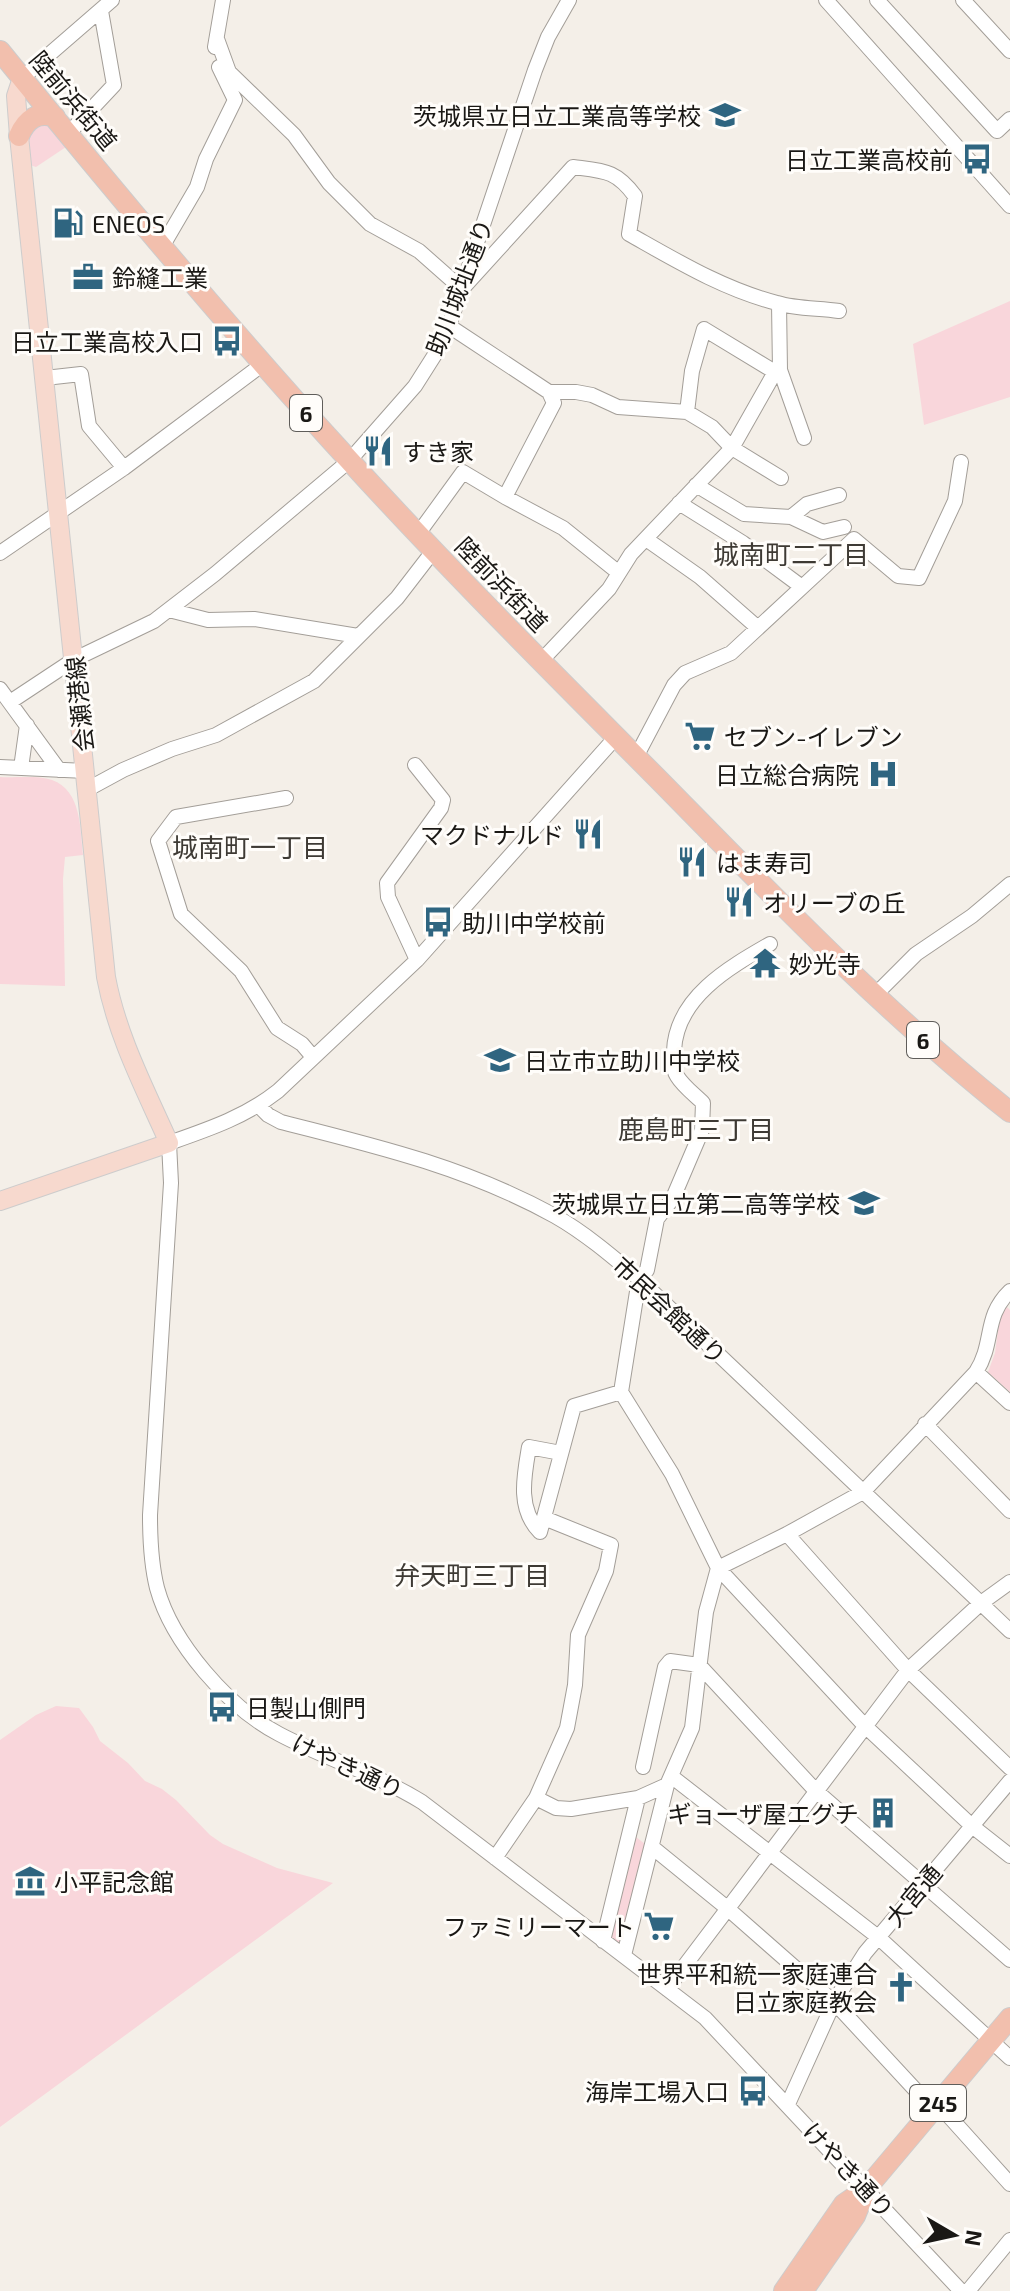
<svg xmlns="http://www.w3.org/2000/svg" width="1010" height="2291" font-family="'Exo 2','Noto Sans JP',sans-serif">
  <rect width="100%" height="100%" fill="#f4efe8"/>
  <path fill="#f9d6db" d="M47,122L66,147L36,167L27,164L24,136L35,124Z
    M1010,301V397L924,425L913,344Z
    M0,777C15,778 38,775 52,780C82,791 80,829 83,855L65,857L63,879L65,986L0,984Z
    M1007,1307L1010,1310V1392L988,1372L995,1353L1000,1315Z
    M56,1706L79,1708L93,1727L100,1741L128,1763L145,1781L162,1789L176,1800L210,1835L223,1844L277,1868L333,1883L0,2127V1740L36,1715Z
    M631,1833L650,1848L622,1952L605,1939Z"/>
  <g fill="none" stroke-linecap="round" stroke-linejoin="round">
    <g stroke="#a39e98" stroke-width="16">
      <path id="minor" d="M826,0L1010,206
        M877,0L997,131L1010,119
        M963,0L1010,51
        M217,39L229,72L294,135L329,183L370,224L419,251L462,289L573,167C604,171 616,170 635,196L629,234C677,261 723,289 777,303C796,309 819,308 839,311
        M215,47L223,0
        M22,78L112,0
        M68,134L114,85L101,11
        M162,247L197,187L206,159L235,100L219,67
        M779,304L780,370L804,438
        M775,372L732,448L712,427L687,412L692,371L704,329L775,372L782,377
        M45,378L81,374L89,426L124,468
        M549,392H576L592,395L618,407L687,412
        M696,485L744,514L791,517L823,532L844,527
        M505,497L563,528L619,573
        M679,503L743,543L802,587
        M791,517L807,504L839,495
        M418,534L463,472L505,497L554,403L549,392L449,326
        M646,539L700,577L758,628
        M0,553L124,468L263,364
        M169,610L208,620L254,619L358,636
        M541,661L609,589L631,554L732,448L781,478
        M0,689L59,770
        M10,702L75,659L154,621L215,574L349,461L415,386L441,345L449,326L535,70L548,37L569,0
        M616,737L417,960L278,1091C245,1117 209,1129 169,1143L171,1183L150,1515C150,1540 151,1564 157,1588C172,1643 229,1708 279,1734C326,1759 377,1774 422,1802L705,2018L961,2291
        M636,757L674,685L685,673L731,653L854,539L898,576L919,578L955,501L961,462
        M415,765L443,800L441,808L387,883L388,897L417,960
        M0,767L86,771
        M21,768L27,725
        M88,789L123,770L172,749L216,735L314,681L397,598L434,550
        M286,798L176,817L158,841L181,914L241,971L277,1028L302,1044L313,1057
        M770,944C728,968 676,998 674,1051C673,1059 672,1068 677,1076C683,1086 695,1095 703,1103L702,1130L673,1198L657,1219L647,1270L639,1279L621,1392L672,1474L718,1568L865,1726L972,1826L1010,1856
        M874,996L916,954L972,916L1010,884
        M259,1106L268,1115L281,1122C377,1146 468,1168 555,1216C585,1233 613,1257 639,1279L1010,1631
        M976,1372L1010,1403
        M925,1424L1010,1511
        M561,1453L529,1447C524,1476 517,1509 540,1532L574,1406L621,1392
        M787,1534L908,1670L1010,1768
        M643,1767L665,1667L670,1661L699,1665L815,1790L1010,1960
        M671,1776L878,1937L1010,2058
        M536,1798L556,1808L571,1809L638,1798L667,1785
        M652,1847L727,1908L834,2002L933,2109
        M495,1858L536,1798L567,1728L575,1685L578,1635L606,1571L611,1545L544,1518
        M603,1941L638,1798
        M624,1955L667,1785L692,1728L706,1612L718,1568L787,1534L863,1492L976,1372C995,1342 983,1317 1010,1291
        M667,1989L908,1670L981,1603L1010,1582
        M788,2104L834,2002L865,1953L1010,1781
        M938,2104L1010,2184
        M968,2291L1010,2240"/>
    </g>
    <g stroke="#cdcccc" stroke-width="20">
      <path id="major" d="M0,1201L169,1143C145,1089 117,1036 106,977L19,136L16,96L22,78"/>
    </g>
    <g stroke="#cdcccc" stroke-width="22">
      <path id="highway" d="M0,51C113,190 228,328 349,460C450,571 557,677 662,783C774,897 884,1012 1010,1112
        M19,136C26,119 38,111 55,117
        M784,2291L844,2204L866,2189L1010,2018
        M803,2291L855,2216L866,2189"/>
    </g>
    <use href="#minor" stroke="#fff" stroke-width="14"/>
    <use href="#major" stroke="#f7d9ce" stroke-width="18"/>
    <use href="#highway" stroke="#f2bfad" stroke-width="20"/>
  </g>
  <defs>
    <g id="school-bare" transform="scale(2.4)"><path d="M0-5L7-2L0 1L-7-2ZM-4 1L0 2.5L4 1V4Q0 6-4 4Z" fill="#2f6580" stroke="#fffdfa" stroke-width="2.5" paint-order="stroke"/></g>
    <g id="bus-bare" transform="scale(2.4)"><path d="M-5-6H5V4H4V6H2V4H-2V6H-4V4H-5ZM-3.5-4V0h7V-4ZM-3.5 1.2v1.5H-2V1.2ZM2 1.2v1.5H3.5V1.2Z" fill="#2f6580" stroke="#fffdfa" stroke-width="2.5" paint-order="stroke"/></g>
    <g id="fuel-bare" transform="scale(2.4)"><path d="M-5.5-6h7V0h2V4h1.3V-2.5L3-4.5l.8-.8L6-3V5H2.5V1h-1V6h-7ZM-4.2-4.7v3.2H.2V-4.7Z" fill="#2f6580" stroke="#fffdfa" stroke-width="2.5" paint-order="stroke"/></g>
    <g id="office-bare" transform="scale(2.4)"><path d="M-6-3h4V-5.5h4V-3h4V5H-6ZM-1-4.5V-3h2v-1.5ZM-6 0V1H6V0Z" fill="#2f6580" stroke="#fffdfa" stroke-width="2.5" paint-order="stroke"/></g>
    <g id="restaurant-bare" transform="scale(2.4)"><path d="M-5-6h1v4h1v-4h1v4h1v-4h1v5L-1.5 .5V6h-2V.5L-5-1ZM5-6V6H3V1.5H1.5Q1.5-4 5-6Z" fill="#2f6580" stroke="#fffdfa" stroke-width="2.5" paint-order="stroke"/></g>
    <g id="supermarket-bare" transform="scale(2.4)"><path d="M-6-5.5h2.5l.6 2H6L4.5 2H-2.5L-4.4-4H-6ZM-1.5 3.2a1.3 1.3 0 1 0 .1 0ZM3 3.2a1.3 1.3 0 1 0 .1 0Z" fill="#2f6580" stroke="#fffdfa" stroke-width="2.5" paint-order="stroke"/></g>
    <g id="hospital-bare" transform="scale(2.4)"><path d="M-5-5h3v3.5h4V-5h3V5h-3V1.5h-4V5h-3Z" fill="#2f6580" stroke="#fffdfa" stroke-width="2.5" paint-order="stroke"/></g>
    <g id="temple-bare" transform="scale(2.4)"><path d="M0-6L5-2H3V0L6.5 2.5H4V6H1.5V3h-3V6H-4V2.5H-6.5L-3 0V-2H-5Z" fill="#2f6580" stroke="#fffdfa" stroke-width="2.5" paint-order="stroke"/></g>
    <g id="building-bare" transform="scale(2.4)"><path d="M-4-6H4V6H1V3H-1V6H-4ZM-2.5-4.3h1.7v1.8h-1.7ZM.8-4.3h1.7v1.8H.8ZM-2.5-1h1.7V.8h-1.7ZM.8-1h1.7V.8H.8Z" fill="#2f6580" stroke="#fffdfa" stroke-width="2.5" paint-order="stroke"/></g>
    <g id="museum-bare" transform="scale(2.4)"><path d="M0-6L6-3V-2H-6V-3ZM-5-1h2V3h-2ZM-1-1h2V3h-2ZM3-1h2V3H3ZM-6 4H6V6H-6Z" fill="#2f6580" stroke="#fffdfa" stroke-width="2.5" paint-order="stroke"/></g>
    <g id="church-bare" transform="scale(2.4)"><path d="M-1.2-6h2.4v3.5h3.3v2.4h-3.3V6h-2.4V-.1h-3.3v-2.4h3.3Z" fill="#2f6580" stroke="#fffdfa" stroke-width="2.5" paint-order="stroke"/></g>
  </defs>
  <g fill-rule="evenodd">
    <use href="#school-bare" x="725" y="115"/>
    <use href="#bus-bare" x="977" y="159"/>
    <use href="#fuel-bare" x="68" y="223"/>
    <use href="#office-bare" x="88" y="277"/>
    <use href="#bus-bare" x="227" y="341"/>
    <use href="#restaurant-bare" x="378" y="451"/>
    <use href="#supermarket-bare" x="700" y="736"/>
    <use href="#hospital-bare" x="883" y="774"/>
    <use href="#restaurant-bare" x="588" y="834"/>
    <use href="#restaurant-bare" x="692" y="862"/>
    <use href="#restaurant-bare" x="739" y="902"/>
    <use href="#bus-bare" x="438" y="922"/>
    <use href="#temple-bare" x="765" y="963"/>
    <use href="#school-bare" x="500" y="1060"/>
    <use href="#school-bare" x="864" y="1203"/>
    <use href="#bus-bare" x="222" y="1707"/>
    <use href="#building-bare" x="883" y="1813"/>
    <use href="#museum-bare" x="30" y="1881"/>
    <use href="#supermarket-bare" x="659" y="1926"/>
    <use href="#church-bare" x="901" y="1987"/>
    <use href="#bus-bare" x="753" y="2091"/>
  </g>
  <g text-anchor="middle" dominant-baseline="central" stroke-width="6" stroke-linejoin="round" paint-order="stroke">
    <g fill="#fffdfa" stroke="#5f5d5a" stroke-width="2">
      <rect x="290" y="395" width="32" height="36" rx="6"/>
      <rect x="907" y="1022" width="32" height="36" rx="6"/>
      <rect x="910" y="2085" width="56" height="36" rx="6"/>
    </g>
    <g font-size="22" font-weight="bold" fill="#1a1815">
      <text x="306" y="413">6</text>
      <text x="923" y="1040">6</text>
      <text x="938" y="2103">245</text>
    </g>
    <g font-size="24" fill="#1a1815" stroke="#fffdfa">
      <text transform="translate(74 100) rotate(50)">陸前浜街道</text>
      <text transform="translate(459 287) rotate(-69)">助川城址通り</text>
      <text transform="translate(502 584) rotate(46)">陸前浜街道</text>
      <text transform="translate(79 704) rotate(-96)">会瀬港線</text>
      <text transform="translate(670 1310) rotate(43)">市民会館通り</text>
      <text transform="translate(348 1766) rotate(25)">けやき通り</text>
      <text transform="translate(913 1895) rotate(-50)">大宮通</text>
      <text transform="translate(849 2170) rotate(47)">けやき通り</text>
    </g>
    <g font-size="24" fill="#1a1815" stroke="#fffdfa" text-anchor="start">
      <text x="701" y="115" text-anchor="end">茨城県立日立工業高等学校</text>
      <text x="953" y="159" text-anchor="end">日立工業高校前</text>
      <text x="92" y="223">ENEOS</text>
      <text x="112" y="277">鈴縫工業</text>
      <text x="203" y="341" text-anchor="end">日立工業高校入口</text>
      <text x="402" y="451">すき家</text>
      <text x="724" y="736">セブン-イレブン</text>
      <text x="859" y="774" text-anchor="end">日立総合病院</text>
      <text x="564" y="834" text-anchor="end">マクドナルド</text>
      <text x="716" y="862">はま寿司</text>
      <text x="763" y="902">オリーブの丘</text>
      <text x="462" y="922">助川中学校前</text>
      <text x="789" y="963">妙光寺</text>
      <text x="524" y="1060">日立市立助川中学校</text>
      <text x="840" y="1203" text-anchor="end">茨城県立日立第二高等学校</text>
      <text x="246" y="1707">日製山側門</text>
      <text x="859" y="1813" text-anchor="end">ギョーザ屋エグチ</text>
      <text x="54" y="1881">小平記念館</text>
      <text x="635" y="1926" text-anchor="end">ファミリーマート</text>
      <text x="877" y="1973" text-anchor="end">世界平和統一家庭連合<tspan x="877" dy="28">日立家庭教会</tspan></text>
      <text x="729" y="2091" text-anchor="end">海岸工場入口</text>
    </g>
    <g font-size="26" fill="#3e3a34" stroke="#fffdfa">
      <text x="791" y="553">城南町二丁目</text>
      <text x="250" y="846">城南町一丁目</text>
      <text x="696" y="1128">鹿島町三丁目</text>
      <text x="472" y="1574">弁天町三丁目</text>
    </g>
  </g>
  <g transform="translate(954 2235) rotate(99)" stroke="#fffdfa" stroke-width="6" paint-order="stroke">
  <path d="M0-6L14 30L0 20L-14 30Z" fill="#1a1815"/>
  <text y="-12" font-size="22" font-weight="bold" text-anchor="middle" fill="#1a1815">N</text>
  </g>
</svg>
